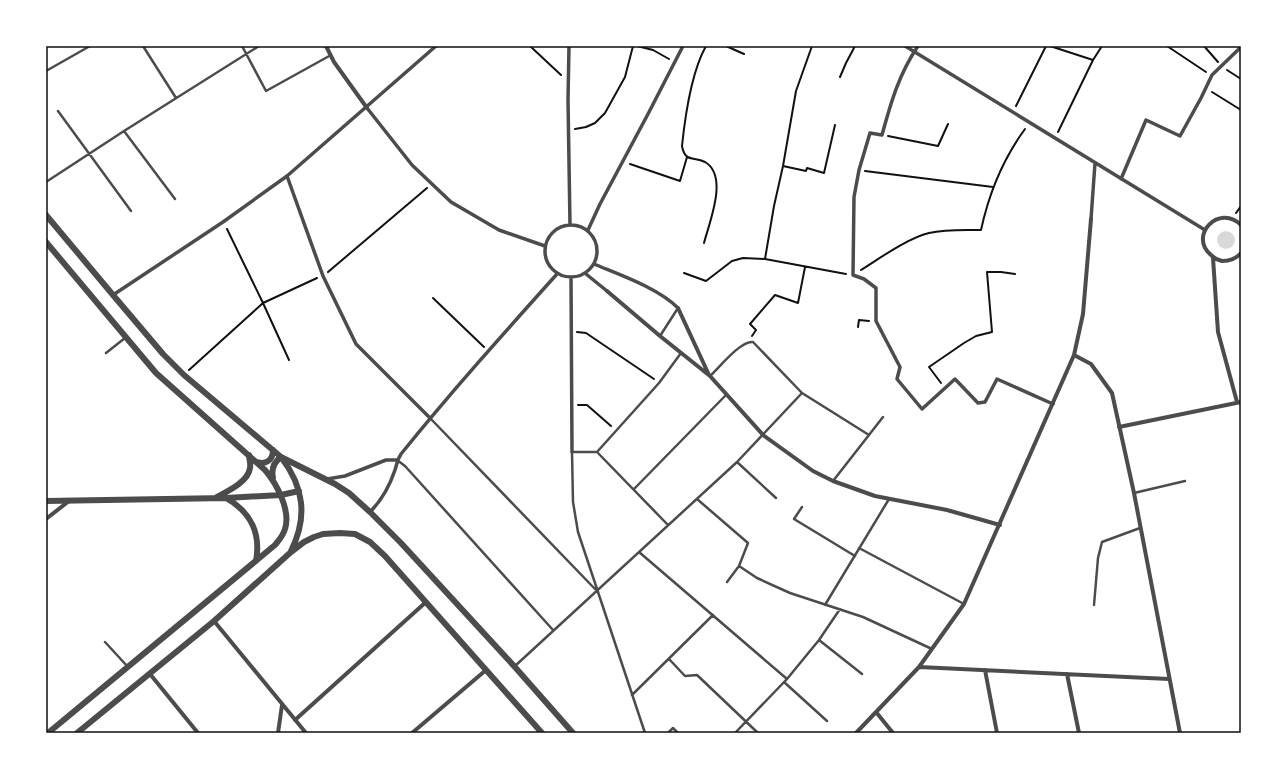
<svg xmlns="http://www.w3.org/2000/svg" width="1287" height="779" font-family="'DM Sans',sans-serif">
  <rect width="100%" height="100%" fill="#fff"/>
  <path fill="#d9d9d9" d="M1217 240a9 9 0 1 1 18 0a9 9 0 1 1-18 0Z"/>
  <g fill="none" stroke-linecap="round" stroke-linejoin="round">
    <path stroke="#111" stroke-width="2" d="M530,46L561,75
      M637,46L653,50L669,59
      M726,46L744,54
      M1050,46L1093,60
      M1167,46L1206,72
      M1204,46L1218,62
      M1227,70L1241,79
      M840,77L846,63L855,46
      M1212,92L1241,110
      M1016,106L1046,46
      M575,129L586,127L595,123L605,113L625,77L633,46
      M1058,132L1093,60L1102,46
      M888,136L938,146L948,124
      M630,164L680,181L687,157
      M783,166L806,171L807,168L824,173L835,125
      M865,171L993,187
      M1236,213L1241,206
      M227,229L263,303L289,360
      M704,243C709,223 729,176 705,162C694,156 685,163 682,146C685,117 692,71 706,46
      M765,259L774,206L783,166L796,91L812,46
      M861,270C880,258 908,238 929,233C946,229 964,230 981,230C989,193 1003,159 1025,129
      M328,272L427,188
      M684,273L706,281L732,261L743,258L765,259L846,274
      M433,298L484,347
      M858,327L859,320L869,321
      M577,332L586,333L654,379
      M752,336L756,330L750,324L775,295L798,303L805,267
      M189,370L263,303L317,278
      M941,383L929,367L964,343L976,336L992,332L987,272H1001L1015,274
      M578,405H587L611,426"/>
    <path stroke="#4c4c4c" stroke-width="2.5" d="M143,46L176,98
      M242,46L266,91L331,55
      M46,71L90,46
      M58,111L131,211
      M124,131L175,199
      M46,182L124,131L259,46
      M660,336L678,308
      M106,353L125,338
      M710,376C719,368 741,340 753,342L802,393L869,435
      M430,418L595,589
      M597,452L659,383L681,353
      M397,460L405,466L553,630
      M737,462L776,498
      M833,481L883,417
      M634,489L726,395
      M1134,493L1185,481
      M697,499L748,543L739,566
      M802,507L794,519L855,556
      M859,548L964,604
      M639,552L787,679
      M727,582L739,566L757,578L790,593L863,617L932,649
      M825,605L889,499
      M1094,605L1098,558L1102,542L1140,528
      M819,640L862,674
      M105,642L128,667
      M669,659L685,676L697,675L758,733
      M515,666L737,462L802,393
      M784,682L827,721
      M632,695L713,615
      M645,733L578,532L573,502L572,452H597L668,525
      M668,733L673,728L678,733
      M735,733L787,679L819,640L840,609"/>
    <path stroke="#4c4c4c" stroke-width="3.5" d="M569,46L568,100L570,225
      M905,46L1205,230
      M918,46C899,74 891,102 882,135L870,133L859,170L854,197L853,275L864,279L876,288V321L900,367L897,379L922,409L955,379L978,403L985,402L997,379L1053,404
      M367,108L412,165L451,202L499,230L545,246
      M287,176L323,276L356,344L430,418
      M1121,179L1146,120L1180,136L1201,98L1212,75L1241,47
      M1091,219L1095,163
      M545 251a26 26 0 1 1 52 0a26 26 0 1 1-52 0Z
      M588,230L600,204L648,114L683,46
      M594,264C620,275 658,288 678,308
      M586,274L607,291
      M571,278L572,452
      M113,295L223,222L287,176L436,46
      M327,479L345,476L386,460H397
      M370,512C381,501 390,485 395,470C397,464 397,460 401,454C451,392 504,333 557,274"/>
    <path stroke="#4c4c4c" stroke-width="4" d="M326,46L334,62L367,108
      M1241,225C1219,203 1188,236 1211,255C1214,258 1217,260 1222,261C1229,261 1236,259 1241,253
      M1213,258L1218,332L1237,402
      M607,291L660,336L710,376L763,435L813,471L833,481L875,496L947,510L1000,525
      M678,308L709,375
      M1074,355L1091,364L1112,393L1134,493L1180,733
      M1119,427L1241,402
      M46,519L69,501
      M214,621L306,733
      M919,667L1169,679
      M985,670L997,733
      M150,674L198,733
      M1067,674L1079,733
      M876,712L893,733
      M295,720L426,602
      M278,733L282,705
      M412,733L486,670
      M856,733L919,667L964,604L1074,355L1083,314L1091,219"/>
    <path stroke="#4c4c4c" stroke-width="6" d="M46,215L113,295L163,354L184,375L281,457L335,484L349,493L370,512L401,543L514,666L573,733
      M46,242L156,373L265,470C277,484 291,511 285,529C283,536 279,540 275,545L48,733
      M257,462C266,465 273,460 273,450
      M273,478C271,469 274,462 281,457C304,487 308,517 291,551
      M217,497C228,491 248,482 250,468C251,463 249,459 249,455
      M226,498C251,512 261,534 256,561
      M46,501L226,498L281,495L299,491
      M77,733L214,621L291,552L304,542L314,537L323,534L340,533L355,534L370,542L385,556L542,733"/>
  </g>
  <rect width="1287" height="779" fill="none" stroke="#ffffff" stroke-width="94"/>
  <rect x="47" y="47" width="1193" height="685" fill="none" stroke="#111" stroke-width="1.5"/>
</svg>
